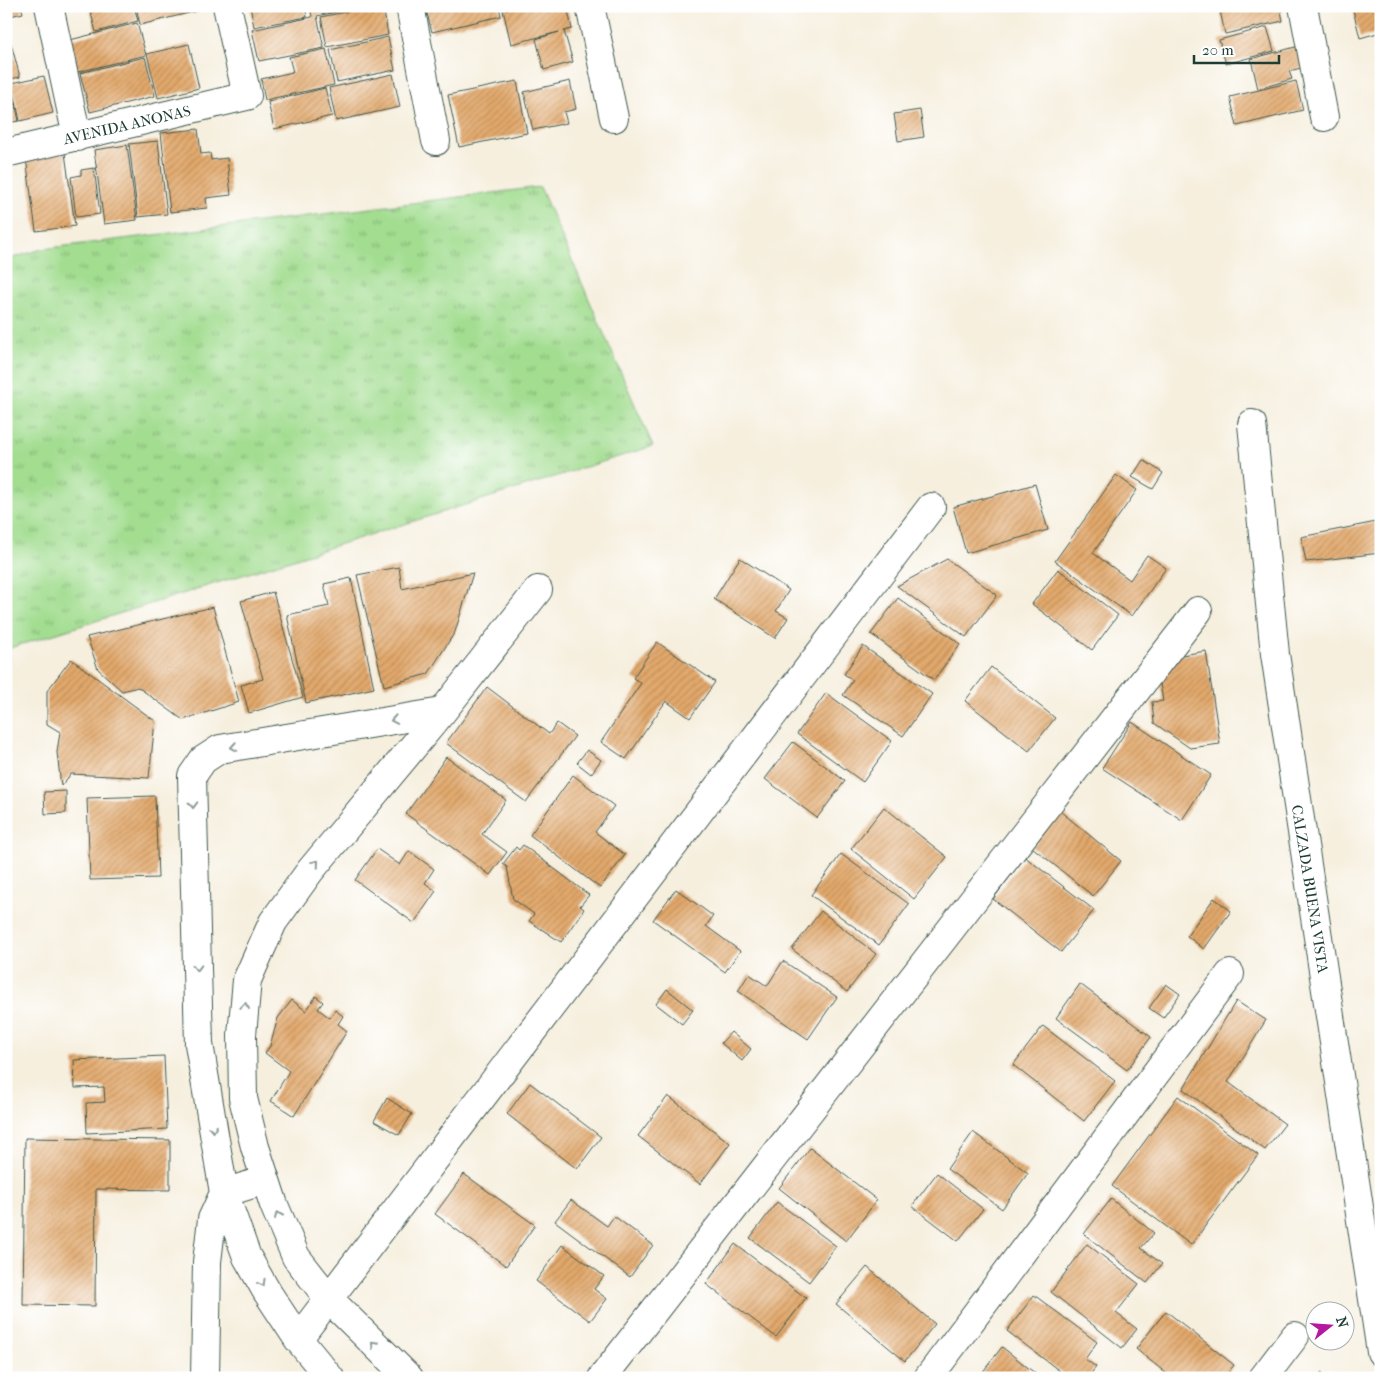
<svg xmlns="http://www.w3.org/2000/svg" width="1387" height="1384" font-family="'IM FELL French Canon',serif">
  <defs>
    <pattern id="grass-tufts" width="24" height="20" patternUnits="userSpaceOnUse" patternTransform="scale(1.25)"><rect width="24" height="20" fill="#a2dd90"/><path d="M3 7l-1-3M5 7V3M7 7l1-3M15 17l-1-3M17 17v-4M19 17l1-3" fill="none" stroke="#83b476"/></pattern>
    <pattern id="building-hatch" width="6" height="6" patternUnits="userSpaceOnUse" patternTransform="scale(1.25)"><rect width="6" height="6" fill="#e3a96c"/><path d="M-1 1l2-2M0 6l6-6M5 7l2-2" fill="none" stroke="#b78b5a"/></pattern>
  </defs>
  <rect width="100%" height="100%" fill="#fff"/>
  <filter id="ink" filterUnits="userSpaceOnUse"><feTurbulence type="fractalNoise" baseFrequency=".02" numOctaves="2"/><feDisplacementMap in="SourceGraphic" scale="10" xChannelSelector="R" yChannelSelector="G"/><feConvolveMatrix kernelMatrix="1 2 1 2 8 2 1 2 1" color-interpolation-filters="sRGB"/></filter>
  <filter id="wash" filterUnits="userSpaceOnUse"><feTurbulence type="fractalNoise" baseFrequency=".0096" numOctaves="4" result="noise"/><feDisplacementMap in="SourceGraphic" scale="20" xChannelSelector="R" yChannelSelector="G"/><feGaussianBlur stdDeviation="1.12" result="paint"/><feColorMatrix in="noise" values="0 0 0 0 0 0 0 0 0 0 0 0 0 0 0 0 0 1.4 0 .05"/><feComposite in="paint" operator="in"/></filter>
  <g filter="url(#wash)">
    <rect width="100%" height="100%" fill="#f6efde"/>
    <path fill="url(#grass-tufts)" stroke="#608d62" d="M540,187L653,446L10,648L6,690V260L42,249Z"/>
    <g id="blocks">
      <path fill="url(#building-hatch)" d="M6,6H21L23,13L6,17Z
        M89,6H134L138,21L96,32Z
        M136,6H196L197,11L140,25Z
        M250,6H305L307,17L254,27Z
        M310,6L358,7L317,16L324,48L259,61L252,30L312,17Z
        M374,6H383L388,35L327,47L321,17Z
        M425,6H499L501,16L432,32Z
        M519,6H567L572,29L564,31L573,62L544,70L536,39L559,32L511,44L503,10Z
        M1219,6H1280L1283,21L1225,34Z
        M1352,6H1381V32L1360,38Z
        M137,23L146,55L78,72L70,40Z
        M1267,27L1274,51L1226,64L1219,40Z
        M9,36L20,77L6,80V37Z
        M388,37L395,70L337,82L330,50Z
        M189,44L199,88L158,98L147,54Z
        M1299,46L1305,67L1289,71L1292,79L1258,89L1251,59Z
        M326,49L334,85L265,100L261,79L293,72L289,57Z
        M145,57L155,96L90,112L80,73Z
        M393,74L400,107L336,121L329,88Z
        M44,76L53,113L20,121L12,83Z
        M517,81L527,133L459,147L448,95Z
        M570,81L576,109L564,112L567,123L533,130L524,92Z
        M1296,81L1303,110L1237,126L1230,97Z
        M11,83L19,121L6,123V84Z
        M325,88L332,116L274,129L268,102Z
        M920,110L924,137L898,141L894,114Z
        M198,129L201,154L210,153L211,160L227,158L231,195L206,198L207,208L170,212L161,133Z
        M158,141L167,214L138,217L129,144Z
        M127,145L137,220L104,224L94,150Z
        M65,153L75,226L36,231L26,158Z
        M94,168L100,214L76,217L71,177L81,175V170Z
        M1143,460L1163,473L1153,489L1132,477Z
        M1116,475L1137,490L1093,553L1130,580L1147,555L1166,568L1132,616L1055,561Z
        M1035,484L1048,530L966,553L953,507Z
        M1376,522L1380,553L1306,562L1301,537Z
        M740,558L789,590L776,611L788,618L775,638L714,599Z
        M947,559L997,595L966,637L897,586Z
        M399,567L402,589L473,573L455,632L428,674L384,686L357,575Z
        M1058,569L1118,615L1092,650L1032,604Z
        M351,578L374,688L306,703L287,615L329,606L324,584Z
        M273,592L303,697L249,713L241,685L263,679L241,601Z
        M898,598L960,644L934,680L871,634Z
        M213,607L239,702L183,720L138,687L122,691L98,669L87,637Z
        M657,642L715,682L690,718L666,701L626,759L601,742L641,683L633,678Z
        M863,646L932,694L903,736L843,695L853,680L844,674Z
        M1206,651L1220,744L1190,748L1154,723L1152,702L1163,701L1158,672L1176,656Z
        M71,659L155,721L149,778L71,774L61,786L57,752L60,732L47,724V691Z
        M991,667L1055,718L1029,751L965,701Z
        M487,687L549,734L557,723L575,736L526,802L446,743Z
        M826,693L892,741L863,782L797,734Z
        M1132,722L1211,775L1182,820L1102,768Z
        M793,742L845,781L817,818L765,779Z
        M587,750L601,760L591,774L577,763Z
        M446,757L506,800L482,834L507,852L490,875L406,814Z
        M573,775L614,806L595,832L625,855L600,888L530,835Z
        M66,791V813L45,814L44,792Z
        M155,796L158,878L90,880L87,798Z
        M884,807L947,857L914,899L851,849Z
        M1060,811L1121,861L1093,896L1032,847Z
        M523,845L589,895L580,906L584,909L561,942L529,921L534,914L513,899L507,867L503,864L516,847L519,850Z
        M377,849L400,865L409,851L434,869L425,883L436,891L414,923L355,880Z
        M841,854L909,904L879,945L811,895Z
        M1025,857L1094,910L1061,952L993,899Z
        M676,889L713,916L706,926L740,951L725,972L653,920Z
        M1214,898L1231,911L1204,949L1187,936Z
        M821,911L876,954L847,992L792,949Z
        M783,961L837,997L808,1039L738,991L749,974L767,986Z
        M1080,984L1151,1037L1127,1070L1056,1018Z
        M1166,984L1180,994L1163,1018L1149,1008Z
        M667,989L693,1010L682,1024L656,1004Z
        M316,996L323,1002L318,1009L330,1018L335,1010L343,1016L338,1024L347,1031L294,1116L271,1101L289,1071L265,1053L270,1046L278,1018L292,1000L306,1011Z
        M1236,1001L1266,1020L1228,1082L1285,1124L1265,1150L1183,1089Z
        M1043,1026L1115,1081L1084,1121L1013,1065Z
        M731,1032L751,1049L742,1061L721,1043Z
        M164,1056L167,1129L87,1133L86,1103L105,1102L104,1087L75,1088L74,1060Z
        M530,1083L601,1137L577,1169L507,1114Z
        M668,1096L730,1143L700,1184L638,1136Z
        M1178,1096L1258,1155L1191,1245L1112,1186Z
        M387,1098L412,1114L399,1135L374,1121Z
        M973,1132L1028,1173L1002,1209L947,1169Z
        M25,1138L170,1140V1190L96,1189L95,1306L23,1305Z
        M810,1148L877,1200L846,1241L779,1188Z
        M937,1173L983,1209L958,1241L912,1206Z
        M464,1174L535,1225L506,1266L435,1214Z
        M1111,1199L1154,1233L1141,1248L1162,1264L1147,1283L1084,1234Z
        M571,1200L607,1226L614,1216L653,1245L630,1277L555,1221Z
        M777,1202L836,1246L809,1282L750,1238Z
        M735,1244L806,1298L776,1337L706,1284Z
        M1087,1244L1139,1284L1116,1313L1137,1329L1122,1348L1051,1292Z
        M562,1245L604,1276L594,1289L607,1299L590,1321L536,1281Z
        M867,1267L935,1324L905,1361L836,1304Z
        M1034,1295L1097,1342L1085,1359L1096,1367L1088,1378H1069L1007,1331Z
        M1166,1311L1234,1365L1224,1378H1172L1136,1349Z
        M1002,1347L1041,1378H978Z
        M1322,1372L1323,1378H1315Z
        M147,1373L164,1374L163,1378H146Z"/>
    </g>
  </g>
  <g filter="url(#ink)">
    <use href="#blocks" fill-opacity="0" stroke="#3f584e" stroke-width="1"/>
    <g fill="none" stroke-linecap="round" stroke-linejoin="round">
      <g stroke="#3f584e" stroke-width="30">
        <path id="street" d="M49,6L77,137
          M410,6L436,141
          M590,6L614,118
          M1303,6L1324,117
          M6,153L247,96L227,6
          M1252,424L1275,654L1381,1352
          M298,1339L931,507
          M205,1378L207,1262L212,1219L224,1193L265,1180
          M330,1378L298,1339L267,1292L247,1257L224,1193L199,1044L192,776L203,760L220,749L442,712
          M409,1378L329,1299L296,1257L274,1205L255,1147L243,1098L242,1035L247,980L273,922L310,871L442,712L538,590
          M602,1378L1198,611
          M928,1378L1230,974
          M1263,1378L1295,1336"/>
      </g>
      <use href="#street" stroke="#fff" stroke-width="28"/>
    </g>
    <defs><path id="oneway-chevron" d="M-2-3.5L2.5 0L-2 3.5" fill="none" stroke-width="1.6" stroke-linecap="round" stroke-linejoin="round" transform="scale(1.25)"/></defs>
    <g stroke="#8f9e9a">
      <use href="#oneway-chevron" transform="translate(394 720) rotate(170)"/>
      <use href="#oneway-chevron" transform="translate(234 747) rotate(170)"/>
      <use href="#oneway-chevron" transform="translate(193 805) rotate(89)"/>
      <use href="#oneway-chevron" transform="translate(316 863) rotate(-50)"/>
      <use href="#oneway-chevron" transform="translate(197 968) rotate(89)"/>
      <use href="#oneway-chevron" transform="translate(245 1006) rotate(-84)"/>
      <use href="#oneway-chevron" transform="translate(213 1129) rotate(80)"/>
      <use href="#oneway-chevron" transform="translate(278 1215) rotate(-114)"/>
      <use href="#oneway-chevron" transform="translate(262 1283) rotate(61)"/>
      <use href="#oneway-chevron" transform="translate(374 1344) rotate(-135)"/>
    </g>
  </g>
  <g text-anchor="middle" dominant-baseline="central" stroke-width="4" stroke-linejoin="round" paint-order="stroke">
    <g font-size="15" fill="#1f3d34" stroke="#fff">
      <text transform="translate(127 125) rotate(-13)">AVENIDA ANONAS</text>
      <text transform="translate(1310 889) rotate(81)">CALZADA BUENA VISTA</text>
    </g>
  </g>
  <rect width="1387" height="1384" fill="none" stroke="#fff" stroke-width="25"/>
  <g transform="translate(1330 1326) rotate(73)"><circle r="24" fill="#ffffff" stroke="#a5b1ae"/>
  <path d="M0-4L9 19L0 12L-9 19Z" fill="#b5179e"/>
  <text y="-8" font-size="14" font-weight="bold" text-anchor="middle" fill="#1f3d34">N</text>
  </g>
  <path d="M1194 55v8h85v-8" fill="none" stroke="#1f3d34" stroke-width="2.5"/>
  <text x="1202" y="55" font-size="15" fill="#1f3d34" stroke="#ffffff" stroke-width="4" paint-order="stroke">20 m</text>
</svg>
